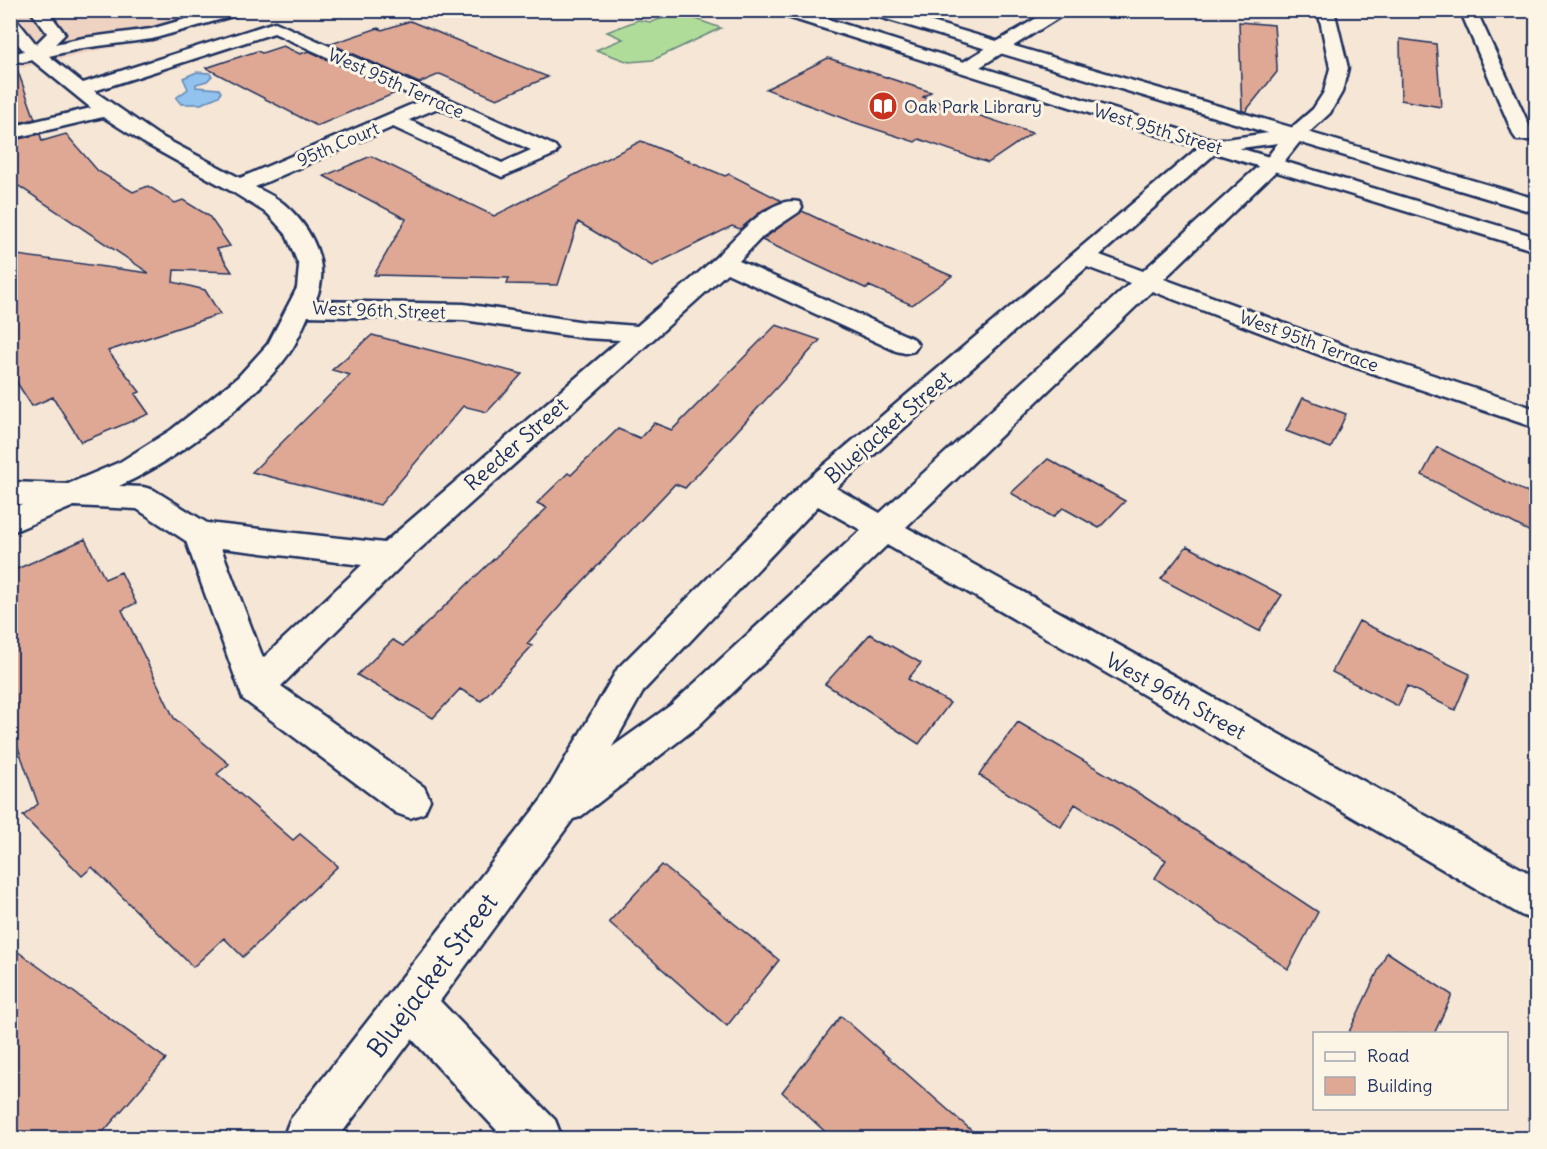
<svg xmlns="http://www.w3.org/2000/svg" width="1547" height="1149" font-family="Delius,sans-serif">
  <rect width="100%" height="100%" fill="#f6e6d5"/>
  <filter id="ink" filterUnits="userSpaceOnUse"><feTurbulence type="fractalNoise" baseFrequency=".0167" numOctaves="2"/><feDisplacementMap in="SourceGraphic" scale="12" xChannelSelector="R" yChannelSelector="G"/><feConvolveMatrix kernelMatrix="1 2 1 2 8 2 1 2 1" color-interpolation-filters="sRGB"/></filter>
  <g filter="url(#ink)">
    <path fill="#efd3c2" d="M10,11H252L193,29L11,70Z"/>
    <path fill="#b0dc9a" stroke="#66867c" stroke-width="1.5" d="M679,13L721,28L653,60L629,62L596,50L623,39L607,32L638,20L651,22Z"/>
    <path fill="#92c2ee" stroke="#6287b4" stroke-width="1.5" d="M197,72L209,73L212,76L207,81L196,84V87L219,89L221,92L219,96L201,104H181L176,98L188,89L183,78Z"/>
    <path fill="#dea894" stroke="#1b2f5e" stroke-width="1.5" d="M410,21L483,51L548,77L497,99L440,74L419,83L331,44L378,28L382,30Z
      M1239,22L1274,25L1277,66V72L1245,112L1242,110Z
      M1400,39L1436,44L1441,107L1401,100Z
      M283,46L300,54L309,51L398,92L317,126L206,68L257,51L262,53Z
      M828,58L931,92L923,97L1032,133L988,163L919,139L915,142L850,121L766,89Z
      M16,66L35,119L10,125V67Z
      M40,134L42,141L66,134L98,171L133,192L148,186L175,203L183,200L209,216L230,246L217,249L232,272L174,270L173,282L205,290L220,314L108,351L140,392L135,394L149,414L81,442L53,397L32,406L10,372V254L149,273L10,180V141Z
      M641,141L725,176L729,174L782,201L763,210L740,229L732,226L652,266L578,222L558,285L507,284L509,278L374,275L406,219L324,176L371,156L494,216Z
      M802,211L823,221L952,276L912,305L869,286L867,289L762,240Z
      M776,325L820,340L685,488L675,484L567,598L527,644L532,646L481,701L460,689L433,718L357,675L393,640L403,646L547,508L537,503L568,473L571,475L618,429L640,438L654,423L672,430Z
      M372,335L522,374L487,412L463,406L380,505L252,472L350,375L332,370Z
      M1303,398L1346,414L1331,448L1286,431Z
      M1437,447L1536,497V535L1422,475Z
      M1048,459L1125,501L1099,528L1063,508L1053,517L1011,493Z
      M85,539L105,579L121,572L136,603L122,610L174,718L229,764L217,774L293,840L300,834L338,866L243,957L224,938L193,967L92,867L82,876L23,816L38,804L10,725V572Z
      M1187,546L1282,595L1259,631L1161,579Z
      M1359,621L1470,674L1455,710L1407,686L1398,706L1332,672Z
      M870,634L921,663L908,679L950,703L919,744L825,684Z
      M1018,722L1143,796L1318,912L1288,969L1155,878L1166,860L1075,804L1061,827L979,775Z
      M662,865L779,960L727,1026L609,922Z
      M10,946L166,1059L98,1138H10Z
      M1387,952L1452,995L1434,1034H1348Z
      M841,1016L980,1138H832L782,1092Z"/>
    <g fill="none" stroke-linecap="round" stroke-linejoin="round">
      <g stroke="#1b2f5e" stroke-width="5">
        <path id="minor" d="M30,10H47L65,34L55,44L83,38L151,29L217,10H245L243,13L152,39L83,48L49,56L83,83L275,22L555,146L558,150L555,154L502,177L393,127L255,187C265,192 276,197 284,204C312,228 332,266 315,301L464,304L585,322L637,326C662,304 689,282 714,259C733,241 769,195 799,202L802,207L799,212L763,236L739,261L914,339L918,345L914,351L905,353L896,351L727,273L402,565L281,686L424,787L430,800L424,813L410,818L396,813L243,699L186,541L137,509L74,506L10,533V509L22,504H10V482L68,484L120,462L171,430L238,377L268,344L297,288L299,266L286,234L268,214L231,191L144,143L103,117L10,139V127L91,108L32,60L22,62L16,61L13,57L16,53L24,51L10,35V18L16,19L36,44L47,33ZM274,33L422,100L240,178L158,135L94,91ZM438,108L531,150L502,163L409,120ZM308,316L464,320L585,338L620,340L384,543L207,523L154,490L143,487L119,486C172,463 260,398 292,349C298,339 303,327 308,316ZM221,548L362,565L263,658Z
          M1050,10H1071L972,72H960L957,68L960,64Z
          M1318,10H1334L1348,68L1342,92L1330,113L1302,139L1279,168L1164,279L1348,347L1536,409V428L1330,359L1152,291L906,527L1536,877V921L1521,915L887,545L697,727L580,817L573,819L440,1001L555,1120L562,1138H504L412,1039L338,1138H283L290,1120L542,799L618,668L804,482L1205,142L1289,130L1313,109L1324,92L1330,68ZM1278,143L1265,160L1143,271L1100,255L1218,151ZM1087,267L1130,283L880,513L836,488ZM818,506L861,530L671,705L612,747L644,690Z
          M1460,10H1476L1534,136L1531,140H1517L1514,136Z"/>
      </g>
      <g stroke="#1b2f5e" stroke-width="5">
        <path id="major" d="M773,10H799L1219,142L1536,237V251L1205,150L775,13Z
          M864,10H891L1536,199V213L866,13Z"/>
      </g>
      <use href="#minor" fill="#fcf5e5" fill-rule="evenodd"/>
      <use href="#major" fill="#fcf5e5" fill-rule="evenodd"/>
    </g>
  </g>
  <defs>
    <g id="library-disc" transform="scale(1.5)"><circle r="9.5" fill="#c8321e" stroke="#fcf5e5"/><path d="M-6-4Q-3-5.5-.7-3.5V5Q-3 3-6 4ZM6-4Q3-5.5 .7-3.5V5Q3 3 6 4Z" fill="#fff"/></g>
  </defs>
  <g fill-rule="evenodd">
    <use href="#library-disc" x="883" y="106"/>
  </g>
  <g text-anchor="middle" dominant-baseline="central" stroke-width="6" stroke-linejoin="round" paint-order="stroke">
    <g font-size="18" fill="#1b2f5e" stroke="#fcf5e5">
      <text transform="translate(396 83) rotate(24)">West 95th Terrace</text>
      <text transform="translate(1158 129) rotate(17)">West 95th Street</text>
      <text transform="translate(338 144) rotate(-23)">95th Court</text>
      <text transform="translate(379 310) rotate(2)">West 96th Street</text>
      <text transform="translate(1309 341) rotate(20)">West 95th Terrace</text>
    </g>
    <g font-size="18" fill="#1b2f5e" stroke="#fcf5e5" text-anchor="start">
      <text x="904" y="106">Oak Park Library</text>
    </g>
    <g font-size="21" fill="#1b2f5e" stroke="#fcf5e5">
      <text transform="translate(888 427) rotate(-41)">Bluejacket Street</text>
      <text transform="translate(516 444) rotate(-41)">Reeder Street</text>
      <text transform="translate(1176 696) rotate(29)">West 96th Street</text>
    </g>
    <g font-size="26" fill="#1b2f5e" stroke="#fcf5e5">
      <text transform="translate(432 975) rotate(-53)">Bluejacket Street</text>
    </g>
  </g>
  <rect width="1547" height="1149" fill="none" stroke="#fcf5e5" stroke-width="36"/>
  <rect x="18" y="18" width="1511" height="1113" fill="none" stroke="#1b2f5e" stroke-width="2" filter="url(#ink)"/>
  <rect x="1313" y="1032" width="195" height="78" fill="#fcf5e5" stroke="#a2a6af" stroke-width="1.5"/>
  <rect x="1325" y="1052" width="30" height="9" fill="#fcf5e5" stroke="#a2a6af" stroke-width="1.5"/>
  <text x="1367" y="1062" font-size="18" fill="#1b2f5e">Road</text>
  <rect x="1325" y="1077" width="30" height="18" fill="#dea894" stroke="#a2a6af" stroke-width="1.5"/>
  <text x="1367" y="1092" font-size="18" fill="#1b2f5e">Building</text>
</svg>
